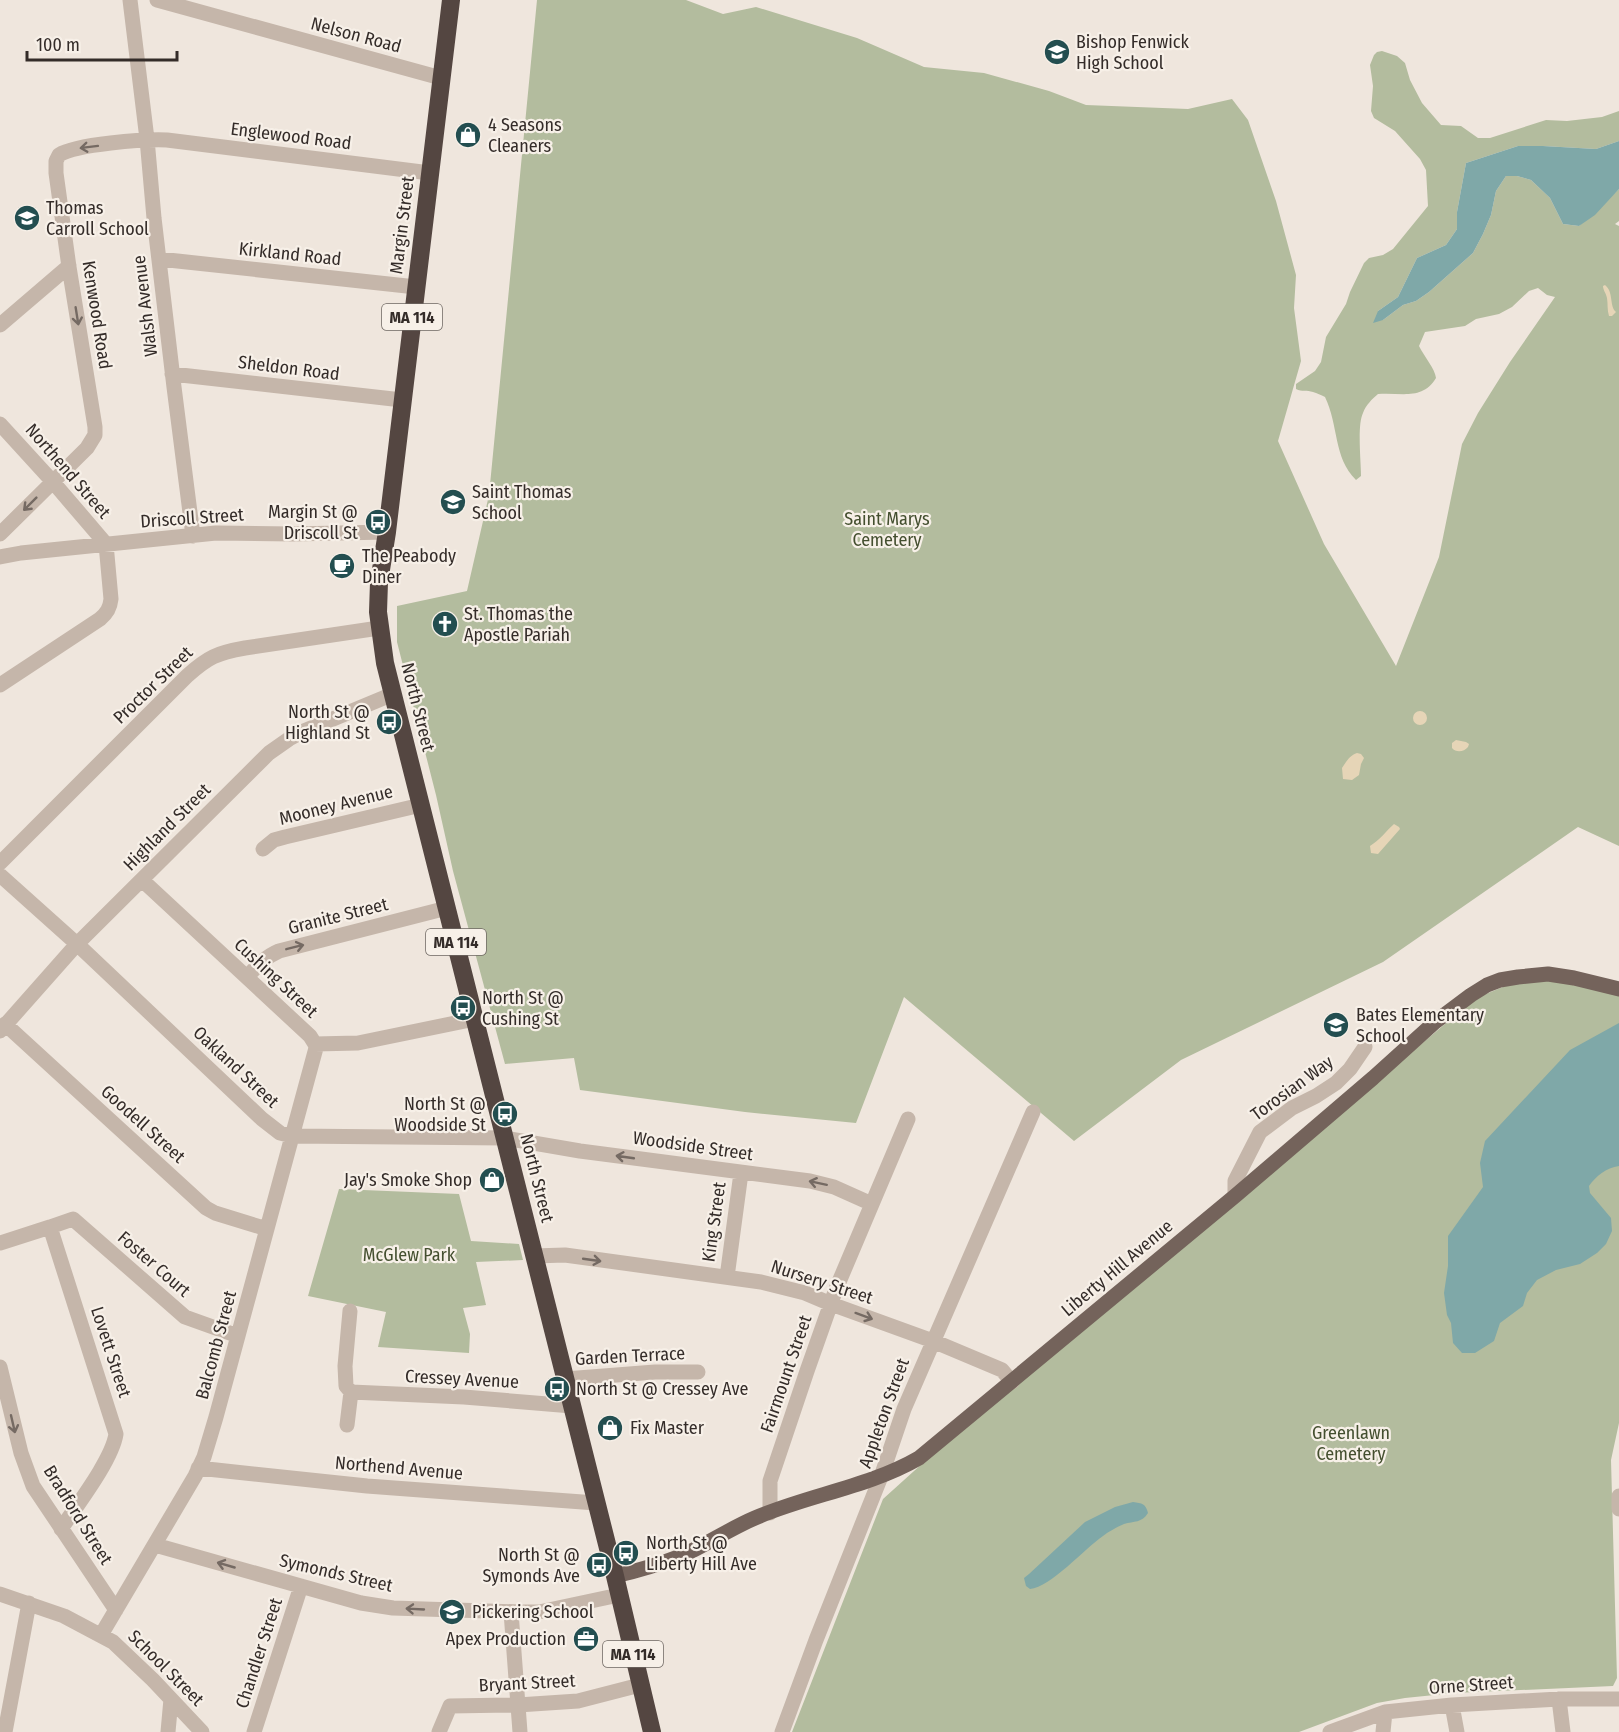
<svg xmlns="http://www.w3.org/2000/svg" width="1619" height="1732" font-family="'Fira Sans Condensed',sans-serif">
  <rect width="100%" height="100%" fill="#efe6dd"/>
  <path fill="#b3bc9e" d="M537,0H686L723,14L756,7L857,38L924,67L984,73L1049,91L1086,105L1188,109L1232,99L1248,120L1276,201L1296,275L1294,308L1301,361L1278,441L1324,544L1396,666L1439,557L1462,444L1478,413L1510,362L1555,297L1547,295L1538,288L1529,291L1512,307L1499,314L1476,319L1465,326L1425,332L1419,346C1424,356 1435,369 1436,378C1422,401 1401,392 1378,394C1372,399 1366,405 1363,413C1357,425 1361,461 1361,476L1356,480C1333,457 1339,426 1325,397C1321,395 1317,393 1313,392C1307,390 1302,392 1296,389V384L1315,371L1321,362L1326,337L1346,304L1350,292L1364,263L1369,258L1383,255L1393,249L1428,206L1426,170L1420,159L1395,131L1374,118L1371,111L1373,86L1370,65L1374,55L1377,52L1382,51L1397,56L1405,63L1410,80L1422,103L1441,125L1461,126L1478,138H1490L1546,120L1567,121L1602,117L1619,111V141L1596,149L1543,146H1518L1466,163L1457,212V229L1446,245L1417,258L1398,297L1378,311L1383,320L1403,305L1416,301L1429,292L1473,253L1483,234L1491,215L1496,191L1506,176H1517L1531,180L1550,198L1563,224L1579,226L1619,189V221L1615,224L1619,226V846L1578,827L1383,962L1181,1060L1074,1141L904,997L856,1123L745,1112L580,1090L574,1058L505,1064L453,871L436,795L397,642V606L467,591L489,495Z
    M1555,980L1619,995V1423L1611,1460L1617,1678L1613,1686L1454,1693L1405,1698L1377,1703L1299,1732H792L883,1499L924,1462L1476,998L1515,982Z
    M339,1189L459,1194L471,1241L519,1244L523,1260L476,1262L486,1305L463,1308L470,1334L469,1353L378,1347L386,1312L308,1296Z"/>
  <path fill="#e6d5b7" d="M1605,285C1614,292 1609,306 1616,312L1612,316H1609C1607,310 1608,304 1607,298C1606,293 1603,290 1603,286Z
    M1413 718a7 7 0 1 1 14 0a7 7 0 1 1-14 0Z
    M1456,740L1466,742L1469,744L1468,747C1464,752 1456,753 1452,748V743Z
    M1357,753L1361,754L1364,758L1361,764L1359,775L1352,780L1343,779L1342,768C1346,762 1350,755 1357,753Z
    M1394,824L1399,827L1400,829L1378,854L1371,853L1370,846C1380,840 1386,831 1394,824Z"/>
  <path fill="#7fa8a8" d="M1619,141V189L1595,215L1579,226L1563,224L1550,198L1531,180L1517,176H1506L1496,191L1491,215L1483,234L1473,253L1429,292L1416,301L1403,305L1383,320L1373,323L1378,311L1398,297L1417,258L1446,245L1457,229V212L1466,163L1518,146H1543L1596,149Z
    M1619,1023V1166C1606,1168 1596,1176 1589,1186L1590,1193L1611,1218L1612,1231L1606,1244L1597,1253L1580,1264L1556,1270L1537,1280L1527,1293L1523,1306L1500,1323L1494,1341L1475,1353H1462L1453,1343L1451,1323L1447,1315L1444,1293L1448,1266V1236L1483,1187L1480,1163L1485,1141L1570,1050Z
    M1133,1502C1142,1503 1146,1504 1148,1513C1142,1523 1134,1521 1124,1524C1117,1527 1108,1532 1103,1536C1084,1549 1051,1587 1030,1589L1026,1586L1024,1578L1029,1574L1085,1522L1115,1507Z"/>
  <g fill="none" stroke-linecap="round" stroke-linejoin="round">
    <path stroke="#c5b6aa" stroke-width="15" d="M130,0L147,139L154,218L174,387L193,536
      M157,0L441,78
      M159,259L416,287
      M0,325L69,266
      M172,374L402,400
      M0,424L53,482L106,544L111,599C110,608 107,613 100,619L0,685
      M0,534L87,448L95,435V427L69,267L56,173V161L59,155C76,144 144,139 167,140L430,173
      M0,557L21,553L216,533L293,534L387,532
      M263,849L274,840L285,837L421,805
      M0,863L187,676C208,657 217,653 245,648L379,628
      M0,875L77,944L262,1119L280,1133L292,1136L505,1138L580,1151L810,1181L834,1187L872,1204
      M142,880L310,1036L315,1044L358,1043L475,1019
      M247,977C257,966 265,957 279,951L447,908
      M5,1024L206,1208L215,1213L267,1229
      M0,1031L77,944L269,753L289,739L304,731L393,694
      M1235,1196V1181L1260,1132L1292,1108L1316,1096L1336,1083L1350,1069L1365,1047
      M50,1227L73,1219L185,1317L238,1336
      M0,1243L50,1227L116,1434C112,1460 77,1505 61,1529
      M534,1256L565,1255L761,1282L805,1293L831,1304L933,1341L1002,1370L1012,1382
      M727,1277L741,1173
      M0,1367L21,1453L33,1486L116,1610
      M565,1379L655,1372H698
      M351,1392L464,1397L572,1406
      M347,1425L351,1392L346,1386L345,1366L350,1311
      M198,1468L367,1486L596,1503
      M1619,1496V1509
      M770,1513V1481L807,1371L836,1289L908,1119
      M155,1545L361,1603L393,1608L521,1612H539L558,1608L619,1595
      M0,1594L64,1616L113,1642L153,1680L202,1732
      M511,1612L520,1732
      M101,1635L195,1476L204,1457L216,1417L313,1059L316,1048L315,1044
      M1559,1699L1563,1732
      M1452,1705L1457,1732
      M5,1732L29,1603
      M168,1732L171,1699
      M254,1732L301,1586
      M439,1732L450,1706L518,1705L578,1701L640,1685
      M782,1732L816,1640L882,1474L904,1409L1033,1112
      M1330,1732L1385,1712L1452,1705L1559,1699H1619
      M1383,1732L1385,1712"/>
    <path stroke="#74635b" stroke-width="15" d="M615,1576C637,1571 660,1564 681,1556C706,1545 729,1529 755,1518C808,1495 869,1487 919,1458L1235,1196L1373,1078L1435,1022L1471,995L1487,985L1500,980L1518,977L1548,974L1574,978L1619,989"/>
    <path stroke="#544641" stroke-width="18" d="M451,0L387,532L379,582L378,612L385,663L615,1576L652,1732"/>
  </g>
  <defs><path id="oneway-shaft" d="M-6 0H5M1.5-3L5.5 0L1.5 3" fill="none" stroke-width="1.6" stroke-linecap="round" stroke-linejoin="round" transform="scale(1.5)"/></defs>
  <g stroke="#756a63">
    <use href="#oneway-shaft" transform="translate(89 147) rotate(173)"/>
    <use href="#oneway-shaft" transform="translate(77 316) rotate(81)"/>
    <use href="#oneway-shaft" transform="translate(30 504) rotate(135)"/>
    <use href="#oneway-shaft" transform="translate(295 947) rotate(-14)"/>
    <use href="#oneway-shaft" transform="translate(625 1157) rotate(-172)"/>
    <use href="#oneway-shaft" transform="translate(818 1183) rotate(-168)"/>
    <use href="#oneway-shaft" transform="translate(592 1260) rotate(8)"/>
    <use href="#oneway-shaft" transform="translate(864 1316) rotate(20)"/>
    <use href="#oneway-shaft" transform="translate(13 1424) rotate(77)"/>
    <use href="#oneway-shaft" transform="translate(226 1565) rotate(-164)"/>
    <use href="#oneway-shaft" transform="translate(415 1609) rotate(-177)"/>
  </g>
  <defs>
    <g id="school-disc" transform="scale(1.35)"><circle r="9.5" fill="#234e50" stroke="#f7f0e8"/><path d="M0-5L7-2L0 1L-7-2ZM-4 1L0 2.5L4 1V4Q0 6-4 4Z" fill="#fff"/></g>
    <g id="shop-disc" transform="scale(1.35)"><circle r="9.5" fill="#234e50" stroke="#f7f0e8"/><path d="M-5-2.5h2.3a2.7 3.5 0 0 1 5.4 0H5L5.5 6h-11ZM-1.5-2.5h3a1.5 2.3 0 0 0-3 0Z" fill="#fff"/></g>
    <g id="bus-disc" transform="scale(1.35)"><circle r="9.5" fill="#234e50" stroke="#f7f0e8"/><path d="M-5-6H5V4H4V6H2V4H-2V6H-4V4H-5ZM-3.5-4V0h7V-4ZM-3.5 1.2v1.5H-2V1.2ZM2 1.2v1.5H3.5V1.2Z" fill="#fff"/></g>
    <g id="cafe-disc" transform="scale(1.35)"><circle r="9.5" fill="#234e50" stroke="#f7f0e8"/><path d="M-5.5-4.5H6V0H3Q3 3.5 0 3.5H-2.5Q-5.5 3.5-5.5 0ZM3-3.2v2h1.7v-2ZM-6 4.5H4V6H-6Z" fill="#fff"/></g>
    <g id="church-disc" transform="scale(1.35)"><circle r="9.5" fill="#234e50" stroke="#f7f0e8"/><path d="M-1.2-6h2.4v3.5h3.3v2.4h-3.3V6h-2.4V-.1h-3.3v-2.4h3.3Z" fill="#fff"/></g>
    <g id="office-disc" transform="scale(1.35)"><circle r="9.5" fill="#234e50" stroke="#f7f0e8"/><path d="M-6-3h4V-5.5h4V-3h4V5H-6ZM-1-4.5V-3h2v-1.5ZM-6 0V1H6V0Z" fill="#fff"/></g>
  </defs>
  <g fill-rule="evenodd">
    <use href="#school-disc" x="1057" y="52"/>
    <use href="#shop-disc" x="468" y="135"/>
    <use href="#school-disc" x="27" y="218"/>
    <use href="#school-disc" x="453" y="502"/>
    <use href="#bus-disc" x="378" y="522"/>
    <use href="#cafe-disc" x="342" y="566"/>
    <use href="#church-disc" x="445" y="624"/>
    <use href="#bus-disc" x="389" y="722"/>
    <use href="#bus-disc" x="463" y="1008"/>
    <use href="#school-disc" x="1336" y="1025"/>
    <use href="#bus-disc" x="505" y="1114"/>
    <use href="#shop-disc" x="492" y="1180"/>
    <use href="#bus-disc" x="557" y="1389"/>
    <use href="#shop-disc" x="610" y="1428"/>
    <use href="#bus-disc" x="626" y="1553"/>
    <use href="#bus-disc" x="599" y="1565"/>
    <use href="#school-disc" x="452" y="1612"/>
    <use href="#office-disc" x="586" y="1639"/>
  </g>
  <g text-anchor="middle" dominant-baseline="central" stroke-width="4.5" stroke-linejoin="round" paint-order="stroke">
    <g fill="#f7f0e8" stroke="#6e6762" stroke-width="1.5">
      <rect x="382" y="304" width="60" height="26" rx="4.5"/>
      <rect x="426" y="929" width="60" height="26" rx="4.5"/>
      <rect x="603" y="1641" width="60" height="26" rx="4.5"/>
    </g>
    <g font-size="16" font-weight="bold" fill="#342c29">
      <text x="412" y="317">MA 114</text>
      <text x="456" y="942">MA 114</text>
      <text x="633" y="1654">MA 114</text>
    </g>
    <g font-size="18" fill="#342c29" stroke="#f7f0e8">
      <text transform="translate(356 35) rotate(15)">Nelson Road</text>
      <text transform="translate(291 136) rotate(7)">Englewood Road</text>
      <text transform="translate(402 225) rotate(-83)">Margin Street</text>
      <text transform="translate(290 254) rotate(6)">Kirkland Road</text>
      <text transform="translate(145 306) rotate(-97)">Walsh Avenue</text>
      <text transform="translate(97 315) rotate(81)">Kenwood Road</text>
      <text transform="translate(289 368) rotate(7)">Sheldon Road</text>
      <text transform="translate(68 471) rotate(49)">Northend Street</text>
      <text transform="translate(192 518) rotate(-4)">Driscoll Street</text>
      <text transform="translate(153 685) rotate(-44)">Proctor Street</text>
      <text transform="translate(418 707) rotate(76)">North Street</text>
      <text transform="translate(336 805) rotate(-14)">Mooney Avenue</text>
      <text transform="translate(167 827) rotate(-45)">Highland Street</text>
      <text transform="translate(338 916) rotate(-14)">Granite Street</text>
      <text transform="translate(276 978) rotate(43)">Cushing Street</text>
      <text transform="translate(236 1067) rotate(43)">Oakland Street</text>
      <text transform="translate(1292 1088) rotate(-36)">Torosian Way</text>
      <text transform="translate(143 1124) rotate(42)">Goodell Street</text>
      <text transform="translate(693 1146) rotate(8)">Woodside Street</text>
      <text transform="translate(537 1178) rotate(76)">North Street</text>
      <text transform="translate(714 1222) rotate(-82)">King Street</text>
      <text transform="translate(154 1264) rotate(41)">Foster Court</text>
      <text transform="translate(1117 1268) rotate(-40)">Liberty Hill Avenue</text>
      <text transform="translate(822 1282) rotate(18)">Nursery Street</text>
      <text transform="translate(216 1345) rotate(-75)">Balcomb Street</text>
      <text transform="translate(111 1352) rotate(72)">Lovett Street</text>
      <text transform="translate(630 1356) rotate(-3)">Garden Terrace</text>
      <text transform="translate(786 1374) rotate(-71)">Fairmount Street</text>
      <text transform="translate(462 1379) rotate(3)">Cressey Avenue</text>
      <text transform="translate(884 1413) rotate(-70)">Appleton Street</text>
      <text transform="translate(399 1468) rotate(5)">Northend Avenue</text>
      <text transform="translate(78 1515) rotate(58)">Bradford Street</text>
      <text transform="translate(336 1573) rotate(13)">Symonds Street</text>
      <text transform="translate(259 1653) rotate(-72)">Chandler Street</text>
      <text transform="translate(166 1668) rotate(45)">School Street</text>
      <text transform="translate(527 1683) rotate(-3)">Bryant Street</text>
      <text transform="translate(1471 1685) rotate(-4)">Orne Street</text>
    </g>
    <g font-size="18" fill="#342c29" stroke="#f7f0e8" text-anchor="start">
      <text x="1076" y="42">Bishop Fenwick<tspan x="1076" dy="21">High School</tspan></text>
      <text x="488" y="125">4 Seasons<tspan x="488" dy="21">Cleaners</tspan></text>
      <text x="46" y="208">Thomas<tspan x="46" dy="21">Carroll School</tspan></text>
      <text x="472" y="492">Saint Thomas<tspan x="472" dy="21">School</tspan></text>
      <text x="358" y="512" text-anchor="end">Margin St @<tspan x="358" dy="21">Driscoll St</tspan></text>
      <text x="362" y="556">The Peabody<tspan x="362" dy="21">Diner</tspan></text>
      <text x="464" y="614">St. Thomas the<tspan x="464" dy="21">Apostle Pariah</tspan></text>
      <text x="370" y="712" text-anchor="end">North St @<tspan x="370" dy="21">Highland St</tspan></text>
      <text x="482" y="998">North St @<tspan x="482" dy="21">Cushing St</tspan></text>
      <text x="1356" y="1015">Bates Elementary<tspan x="1356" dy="21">School</tspan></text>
      <text x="486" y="1104" text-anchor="end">North St @<tspan x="486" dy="21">Woodside St</tspan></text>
      <text x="472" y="1180" text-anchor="end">Jay's Smoke Shop</text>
      <text x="576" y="1389">North St @ Cressey Ave</text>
      <text x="630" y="1428">Fix Master</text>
      <text x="646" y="1543">North St @<tspan x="646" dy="21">Liberty Hill Ave</tspan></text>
      <text x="580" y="1555" text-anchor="end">North St @<tspan x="580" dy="21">Symonds Ave</tspan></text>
      <text x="472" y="1612">Pickering School</text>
      <text x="566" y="1639" text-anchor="end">Apex Production</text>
    </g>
    <g font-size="18" fill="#444f2f" stroke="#f7f0e8">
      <text x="887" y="519">Saint Marys<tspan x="887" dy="21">Cemetery</tspan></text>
      <text x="409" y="1255">McGlew Park</text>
      <text x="1351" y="1433">Greenlawn<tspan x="1351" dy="21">Cemetery</tspan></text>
    </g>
  </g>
  <path d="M27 51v9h150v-9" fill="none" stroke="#342c29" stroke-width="3"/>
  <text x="36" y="51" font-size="18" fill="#342c29" stroke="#f7f0e8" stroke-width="4.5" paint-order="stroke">100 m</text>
</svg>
